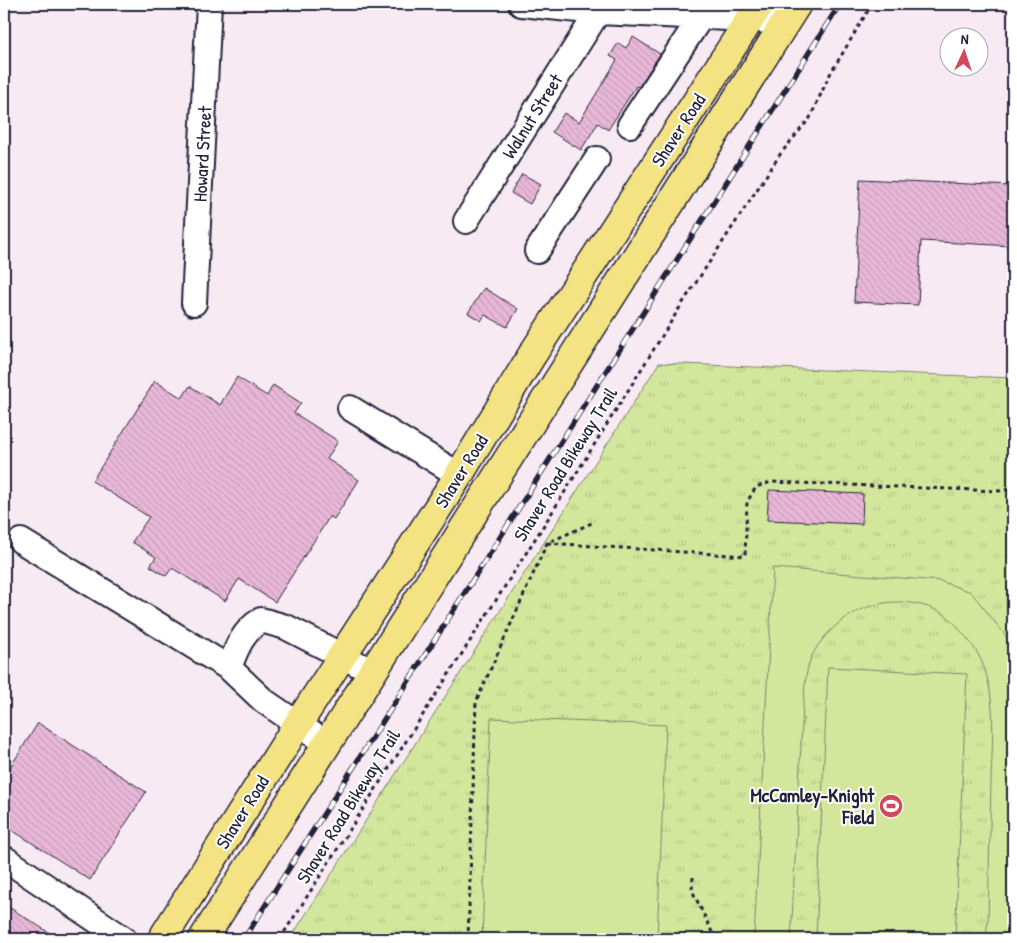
<svg xmlns="http://www.w3.org/2000/svg" width="1017" height="943" font-family="'Patrick Hand',sans-serif">
  <defs>
    <pattern id="park-tufts" width="24" height="20" patternUnits="userSpaceOnUse" patternTransform="scale(1.25)"><rect width="24" height="20" fill="#d3e79c"/><path d="M3 7l-1-3M5 7V3M7 7l1-3M15 17l-1-3M17 17v-4M19 17l1-3" fill="none" stroke="#b5c687"/></pattern>
    <pattern id="building-back-hatch" width="6" height="6" patternUnits="userSpaceOnUse" patternTransform="scale(1.25)"><rect width="6" height="6" fill="#e9b8d8"/><path d="M-1 5l2 2M0 0l6 6M5-1l2 2" fill="none" stroke="#c89eba"/></pattern>
  </defs>
  <rect width="100%" height="100%" fill="#f8eaf3"/>
  <filter id="ink" filterUnits="userSpaceOnUse"><feTurbulence type="fractalNoise" baseFrequency=".02" numOctaves="2"/><feDisplacementMap in="SourceGraphic" scale="10" xChannelSelector="R" yChannelSelector="G"/><feConvolveMatrix kernelMatrix="1 2 1 2 8 2 1 2 1" color-interpolation-filters="sRGB"/></filter>
  <g filter="url(#ink)">
    <path fill="url(#park-tufts)" stroke="#7a846c" d="M659,363L1013,378V939H290Z"/>
    <path fill="#d3e79c" stroke="#7a846c" d="M773,568L940,581L971,592L1006,636L1013,651V879L1010,939H985L988,922C989,875 990,828 991,781C992,744 997,701 983,665C979,654 972,644 965,636C959,629 952,619 944,614C896,588 843,606 815,650C805,666 805,688 803,705L791,939H754Z
      M828,667L967,674L955,939H816Z
      M491,718L666,725L657,939H482Z"/>
    <path fill="url(#building-back-hatch)" stroke="#22223b" d="M633,37L660,54L639,87L636,86L608,130L598,123L581,150L552,132L564,113L579,122L617,60L610,56L618,43L626,48Z
      M522,174L541,184L530,204L511,193Z
      M860,179L1013,186V246L921,241L918,305L854,302Z
      M484,288L518,309L507,327L485,315L481,321L468,313Z
      M237,377L267,396L273,385L301,403L294,413L338,441L327,459L359,480L334,519L330,516L275,602L239,579L225,601L172,568L166,576L150,566L156,557L132,542L149,517L92,481L155,381L182,398L190,386L220,405Z
      M769,490L863,494L862,524L767,520Z
      M38,723L146,792L90,880L4,825V777Z
      M4,904L59,939H4Z"/>
    <g fill="none" stroke-linecap="round" stroke-linejoin="round">
      <g stroke="#22223b" stroke-width="28">
        <path id="minor" d="M521,4L598,12L750,19L784,23
          M630,125L701,17
          M466,221L598,12
          M537,251L597,159
          M194,303L209,4
          M350,408L459,475
          M21,541L229,668
          M327,744L264,701L229,668C236,649 243,631 261,620L286,627L373,672
          M4,858L124,939"/>
      </g>
      <g stroke="#22223b" stroke-width="31">
        <path id="major" d="M162,939L298,724L459,475L532,355L760,4
          M203,939L797,4"/>
      </g>
      <path stroke="#22223b" stroke-width="3" stroke-dasharray="4 4" stroke-linecap="butt" d="M547,543L745,556L747,502L756,487L771,482L1001,491L1013,488
        M693,877L692,890L712,932V939
        M280,939L551,514L682,304L781,153L810,118L829,76L872,4
        M468,939L476,702L547,543L594,522"/>
      <use href="#minor" stroke="#fff" stroke-width="24"/>
      <use href="#major" stroke="#f4e382" stroke-width="28"/>
      <g stroke="#22223b" stroke-width="5.5">
        <path id="rail" d="M244,939L840,4"/>
      </g>
      <use href="#rail" stroke="#fff" stroke-width="4" stroke-dasharray="11" stroke-linecap="butt"/>
    </g>
  </g>
  <defs>
    <g id="stadium-disc" transform="scale(1.25)"><circle r="9.5" fill="#d1495b" stroke="#fff"/><path d="M0-5a6.5 5 0 1 0 0 10a6.5 5 0 1 0 0-10ZM-3.5-1.8h7v3.6h-7Z" fill="#fff"/></g>
  </defs>
  <g fill-rule="evenodd">
    <use href="#stadium-disc" x="891" y="806"/>
  </g>
  <g text-anchor="middle" dominant-baseline="central" stroke-width="4" stroke-linejoin="round" paint-order="stroke">
    <g font-size="19" fill="#22223b" stroke="#fff">
      <text transform="translate(532 116) rotate(-58)">Walnut Street</text>
      <text transform="translate(678 130) rotate(-57)">Shaver Road</text>
      <text transform="translate(202 154) rotate(-87)">Howard Street</text>
      <text transform="translate(565 464) rotate(-58)">Shaver Road Bikeway Trail</text>
      <text transform="translate(461 471) rotate(-58)">Shaver Road</text>
      <text transform="translate(348 806) rotate(-58)">Shaver Road Bikeway Trail</text>
      <text transform="translate(242 812) rotate(-58)">Shaver Road</text>
    </g>
    <g font-size="19" font-weight="bold" fill="#22223b" stroke="#fff" text-anchor="end">
      <text x="874" y="795">McCamley-Knight<tspan x="874" dy="22">Field</tspan></text>
    </g>
  </g>
  <rect width="1017" height="943" fill="none" stroke="#fff" stroke-width="20"/>
  <rect x="10" y="10" width="997" height="923" fill="none" stroke="#22223b" stroke-width="2" filter="url(#ink)"/>
  <g transform="translate(964 52) rotate(3)"><circle r="24" fill="#ffffff" stroke="#a7a7b1"/>
  <path d="M0-4L9 19L0 12L-9 19Z" fill="#d1495b"/>
  <text y="-8" font-size="14" font-weight="bold" text-anchor="middle" fill="#22223b">N</text>
  </g>
</svg>
